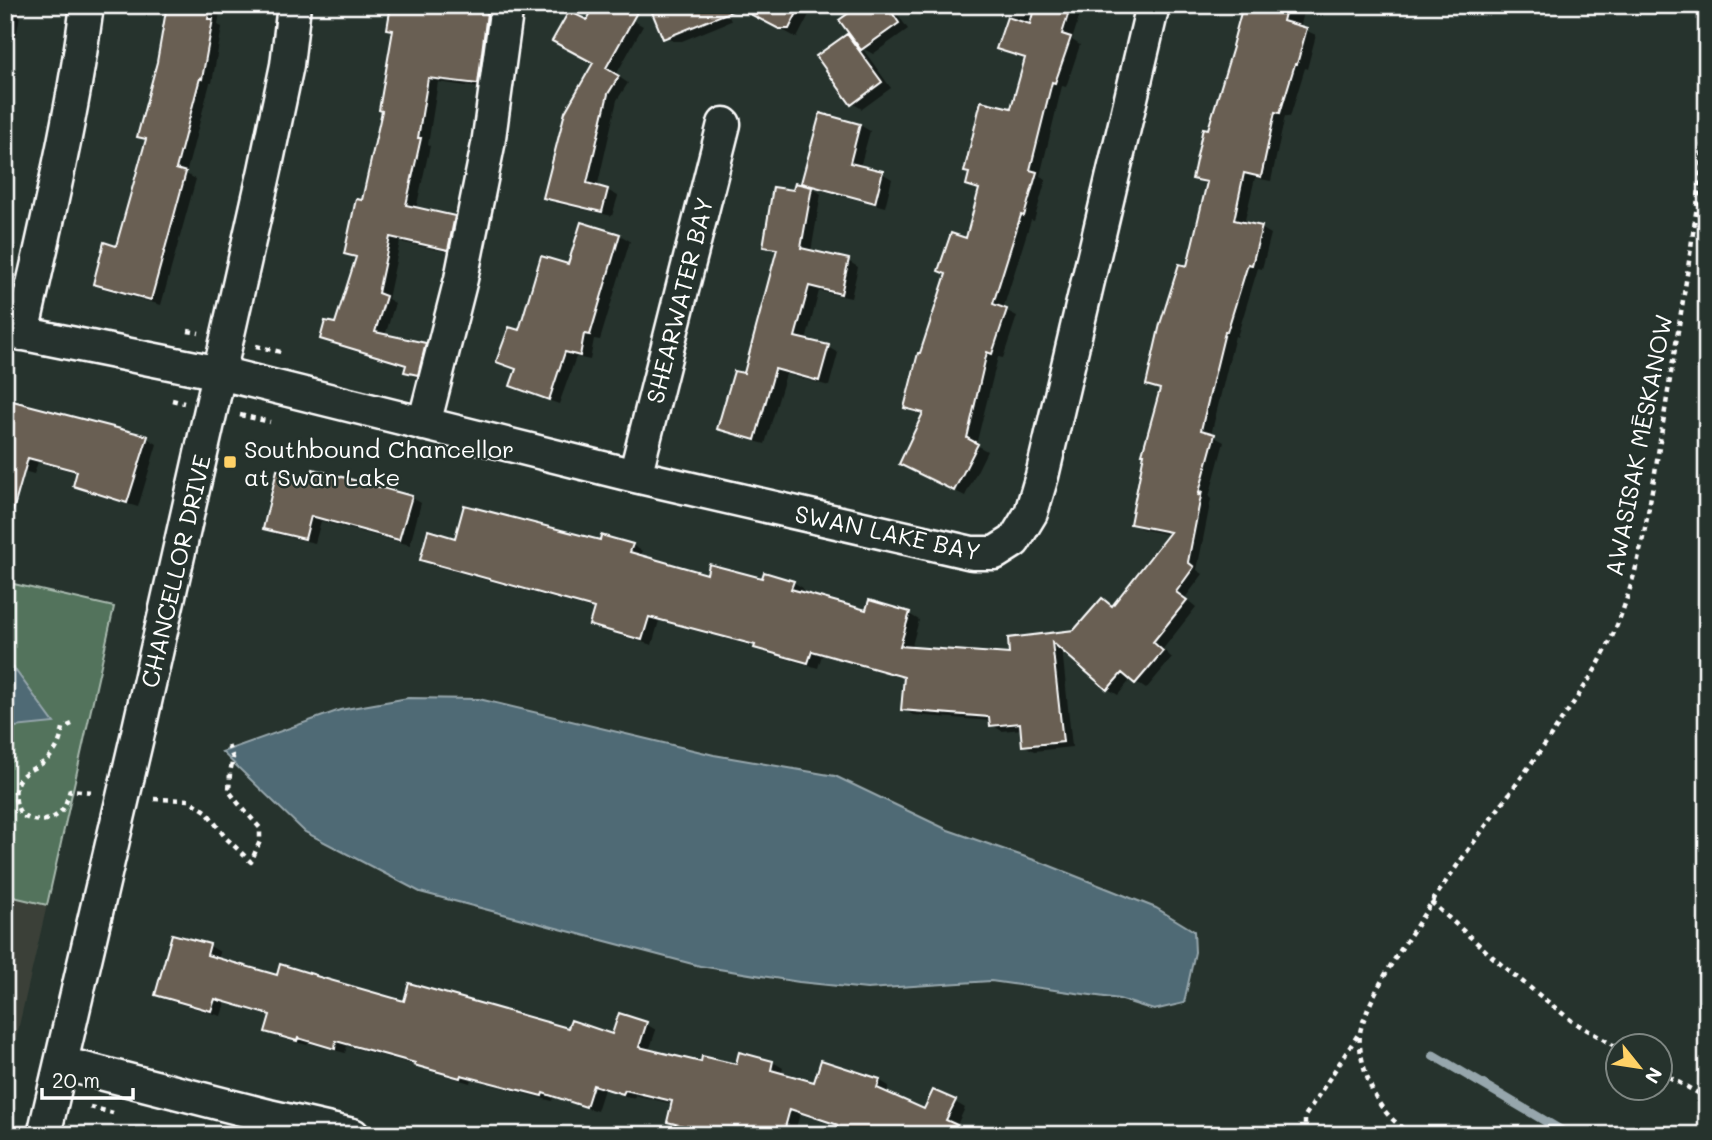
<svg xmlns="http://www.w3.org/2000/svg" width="1712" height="1140" font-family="Mali,sans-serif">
  <rect width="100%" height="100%" fill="#26332d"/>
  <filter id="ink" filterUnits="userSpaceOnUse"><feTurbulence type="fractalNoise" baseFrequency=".0143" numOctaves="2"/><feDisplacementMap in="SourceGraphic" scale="14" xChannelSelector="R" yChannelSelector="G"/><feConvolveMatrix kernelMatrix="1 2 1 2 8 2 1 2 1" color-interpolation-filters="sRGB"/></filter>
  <g filter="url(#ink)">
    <path fill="#3a4038" d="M5,895L47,905L5,1086Z"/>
    <path fill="#52735c" stroke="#a8b9ae" stroke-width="2" d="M5,582L114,607L47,905L5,895Z"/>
    <path fill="#506b75" stroke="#96a6ac" stroke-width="2" d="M5,656L54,723L5,728Z
      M408,698L479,699L714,755L835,776L948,830L1043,863L1156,908L1194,931L1195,952L1184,1003L1154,1010L1119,999L991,981L867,989L799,982L700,966L420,892L305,832L222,752L340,710Z"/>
    <path fill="#0007" d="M5,5H22L14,48L5,80Z
      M169,5H221L218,25L222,27L212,83H210L186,174L196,179L161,305L105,289L95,283L118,248L148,141L140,136L159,62Z
      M393,5H499L487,89L438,82L428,145L430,146L416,209L454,218L464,223L458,254L400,242L388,299L395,303L385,336L425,345L435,351L428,379L416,377L406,371L407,367L332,344L322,338L336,325L357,260L346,253L363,203L384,111L394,31L389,28Z
      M606,5L643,26L616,75L628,83L617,100L597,188L607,190L618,196L612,216L555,203L545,197L596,63L587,23Z
      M724,5L731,21L682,41H673L663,35Z
      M737,5H814L797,38Z
      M863,5H891L908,29L873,54L862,48L891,88L862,109L852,103L847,36L858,42Z
      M1013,5H1083L1072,40L1080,45L1066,87L1062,86L1040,176L1046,179L1034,221L1031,220L1003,309L1017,316L1003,358L998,357L976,445L987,451L965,496L911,469L924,415L916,413L906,407L921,355L967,240L980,191L968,184L971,174L1013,111L1026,60L1009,54L999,48Z
      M1245,5H1306L1300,28L1316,35L1307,69L1305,68L1290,117L1285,116L1271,181L1255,178L1244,224L1261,228L1271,234L1262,269L1258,268L1237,337L1235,336L1211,435L1224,442L1209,497L1211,499L1197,570L1203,574L1185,598L1196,607L1163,649L1172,658L1146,689L1131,679L1118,695L1108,689L1062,648L1072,747L1034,751L1023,745L1022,729L1002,731L992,725V721L913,715L903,709L906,679L822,655L818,668L766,653L756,647L659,621L652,645L601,630L591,624L595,610L432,565L422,560L456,540L601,542L632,545L642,551L640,556L708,576L793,582L803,588L802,593L867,612L909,614L919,620L911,649L1011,656L1075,632L1103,600L1114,607L1170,535L1142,529L1131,523L1161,391L1148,384L1188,269L1208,185L1194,178L1235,46Z
      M821,115L860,125L870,131L860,167L882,173L892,179L885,207L813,188L821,194L811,252L848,261L858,267L851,298L819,291L806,341L828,347L838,353L829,386L786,374L765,444L729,434L719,428L745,376L778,252L765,246L794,192L796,185L813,188L803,182Z
      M620,235L630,241L600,340L594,339L590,360L576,357L559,404L522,391L512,385L517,370L498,361L569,267Z
      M5,401L147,438L157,444L138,507L85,491L75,485L78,473L38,462L34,474L5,466Z
      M279,472L411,497L421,503L410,545L321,521L315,543L275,534L265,528Z
      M173,936L210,946L220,952L218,960L278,977L405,1003L613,1036L646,1024L656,1030L649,1051L702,1064L737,1066L773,1062L783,1068L781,1075L815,1084L879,1080L889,1086L886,1094L924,1112L955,1102L965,1108L957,1125L839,1127L800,1114L794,1135H722L715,1133L714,1135H712L679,1127L669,1121L673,1104L635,1095L634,1099L604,1089L597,1111L553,1097L552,1101L471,1079L470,1083L427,1070L419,1066L347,1046L345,1053L308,1043L307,1045L277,1037L267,1031L271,1017L225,1003L221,1016L167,1000L157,994Z"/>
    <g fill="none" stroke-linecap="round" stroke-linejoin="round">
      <path stroke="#96a6ac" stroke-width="9" d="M1433,1055L1569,1135"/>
    </g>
    <path fill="#695f52" stroke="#fff" stroke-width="2" d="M167,5H210L208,19H213L202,79L200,78L176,169L186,172L151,300L93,284L104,242L116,246L146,139L137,137L157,62Z
      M391,5H488L478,84L428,78L418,138H421L406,205L455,216L448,250L390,237L378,293L386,296L375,332L426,343L418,375L404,372L406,365L320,339L325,321L335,323L356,257L344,254L356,199L362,200L382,111L379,110L393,30L387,29Z
      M595,5H641L606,68L619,76L608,94L587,183L608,189L602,212L543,198L565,112L593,63L552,41L569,11L587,20Z
      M649,5H801L789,29H779L739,8L663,39Z
      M860,5H887L899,23L861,50L839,20Z
      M1035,5H1071L1062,34L1071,37L1055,83L1052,82L1030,170L1037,172L1024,216L1021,215L993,304L1007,309L992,354L987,352L967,438L978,444L954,491L899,464L923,413L904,408L918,353H920L946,274L938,271L951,233L966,238L979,189L966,185L969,173L964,172L981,101L1011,108L1025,58L996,49L1007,17L1030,24Z
      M1243,5H1287L1283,21L1307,28L1297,64H1295L1280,113L1275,112L1261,177L1244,173L1234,220L1262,226L1252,265L1248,264L1227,332H1225L1201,430L1215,434L1198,496L1202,491L1188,562L1194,567L1176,592L1187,600L1153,642L1163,651L1135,684L1122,673L1107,690L1052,642L1063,742L1022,746L1020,723L990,726L989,717L901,710L904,677L812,651L808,663L754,648L755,645L649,617L642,640L589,625L594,608L420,560L428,530L455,538L464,505L600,540L601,535L633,544L630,552L707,574L709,564L762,578L764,572L794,581L791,589L866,610L869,600L910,612L900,646L1009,654L1008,638L1074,630L1102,598L1112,606L1170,532L1130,524L1144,454H1142L1160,389L1146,385L1160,324L1179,264L1187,266L1207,182L1192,179L1203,128L1208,129L1233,47L1232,46Z
      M847,34L882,82L851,105L816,56Z
      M820,113L860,124L850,163L883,171L875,203L801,183Z
      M795,183L812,187L801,248L849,259L841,294L809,286L795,337L829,345L819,381L775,369L755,440L717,429L734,371L744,373L777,249L763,247L773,187L793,190Z
      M581,222L620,234L590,335L584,334L580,356L565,352L549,400L510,386L516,369L496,362L509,327L519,330L541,256L568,264Z
      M5,399L148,436L127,503L73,486L77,471L28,458L13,511L5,510Z
      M313,469L412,496L399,540L311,516L305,539L263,529L277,470L311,478Z
      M172,934L210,944L207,955L277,975L280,964L316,975V976L404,1001L409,983L568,1028L571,1020L612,1034L619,1013L647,1022L639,1047L701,1062L702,1056L736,1064L739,1052L773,1061L771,1070L814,1082L821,1060L880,1079L877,1088L924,1109L933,1090L956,1100L946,1120L979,1135H835L838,1125L790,1109L783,1135H721L667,1122L672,1101L625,1090L623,1094L593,1085L586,1107L543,1093L542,1096L461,1075L460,1078L414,1065L415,1063L336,1041L335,1049L298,1038L297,1041L265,1032L270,1015L215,999L211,1011L155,995Z"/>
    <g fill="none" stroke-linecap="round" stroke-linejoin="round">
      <g stroke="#fff" stroke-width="37">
        <path id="minor" d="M5,330L220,373L635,476L972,553H995L1014,541L1031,513L1042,476L1153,5
          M22,334C46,225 73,116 87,5
          M424,424L461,279L488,145L507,5
          M635,476L724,124
          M61,1063L269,1116L353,1135
          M44,1135L138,733L265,170L287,65L294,5"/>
      </g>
      <path stroke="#fff" stroke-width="4.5" stroke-dasharray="5 5" stroke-linecap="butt" d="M188,331L199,333
        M256,346L285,353
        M172,400L184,403
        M240,415L270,422
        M72,724L63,728C61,737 59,746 53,753C39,773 11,767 16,801C17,808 20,815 27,818C38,823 54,821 62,810C66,805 68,796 70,790L93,792
        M154,799L189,800L206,811L225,837L251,862L260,841V828L238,803L229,791L230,773L233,758L227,743
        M1431,902L1504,967L1572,1021L1618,1048
        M1660,1072L1707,1098
        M90,1107L113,1113
        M1305,1135V1116L1359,1033
        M1411,1135C1401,1127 1391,1119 1384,1110C1370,1093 1355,1049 1361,1028C1373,990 1395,958 1417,925C1462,854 1516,788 1563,718C1576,699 1589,681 1600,661C1641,586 1650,499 1664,417C1673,358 1684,299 1692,240C1696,213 1700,187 1702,160C1705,109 1704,57 1704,5"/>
      <use href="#minor" stroke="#26332d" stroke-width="32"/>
    </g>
  </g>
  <rect fill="#ffd166" stroke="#26332d" stroke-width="2.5" x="223" y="455" width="14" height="14" rx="3.5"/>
  <g text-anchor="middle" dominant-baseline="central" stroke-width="5" stroke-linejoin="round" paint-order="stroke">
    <g font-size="24" fill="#fff" stroke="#26332d">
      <text transform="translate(679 300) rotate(-76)">SHEARWATER BAY</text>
      <text transform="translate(1638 445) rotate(-79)">AWASISAK MĒSKANOW</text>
      <text transform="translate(888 532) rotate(12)">SWAN LAKE BAY</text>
      <text transform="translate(175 571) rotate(-77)">CHANCELLOR DRIVE</text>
    </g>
    <g font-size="24" fill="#fff" stroke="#26332d" text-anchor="start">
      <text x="244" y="448">Southbound Chancellor<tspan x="244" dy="28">at Swan Lake</tspan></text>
    </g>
  </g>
  <rect width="1712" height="1140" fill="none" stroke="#26332d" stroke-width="28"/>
  <rect x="14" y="14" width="1684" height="1112" fill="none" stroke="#fff" stroke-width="2.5" filter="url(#ink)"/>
  <g transform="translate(1639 1067) rotate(120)"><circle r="33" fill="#26332d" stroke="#7d8581" stroke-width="2"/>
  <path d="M0-5L12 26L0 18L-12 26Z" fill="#ffd166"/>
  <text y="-10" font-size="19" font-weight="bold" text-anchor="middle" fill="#ffffff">N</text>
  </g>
  <path d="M42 1088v10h91v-10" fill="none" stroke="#ffffff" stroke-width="3.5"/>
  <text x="52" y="1088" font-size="21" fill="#ffffff" stroke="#26332d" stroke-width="5" paint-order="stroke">20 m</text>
</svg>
